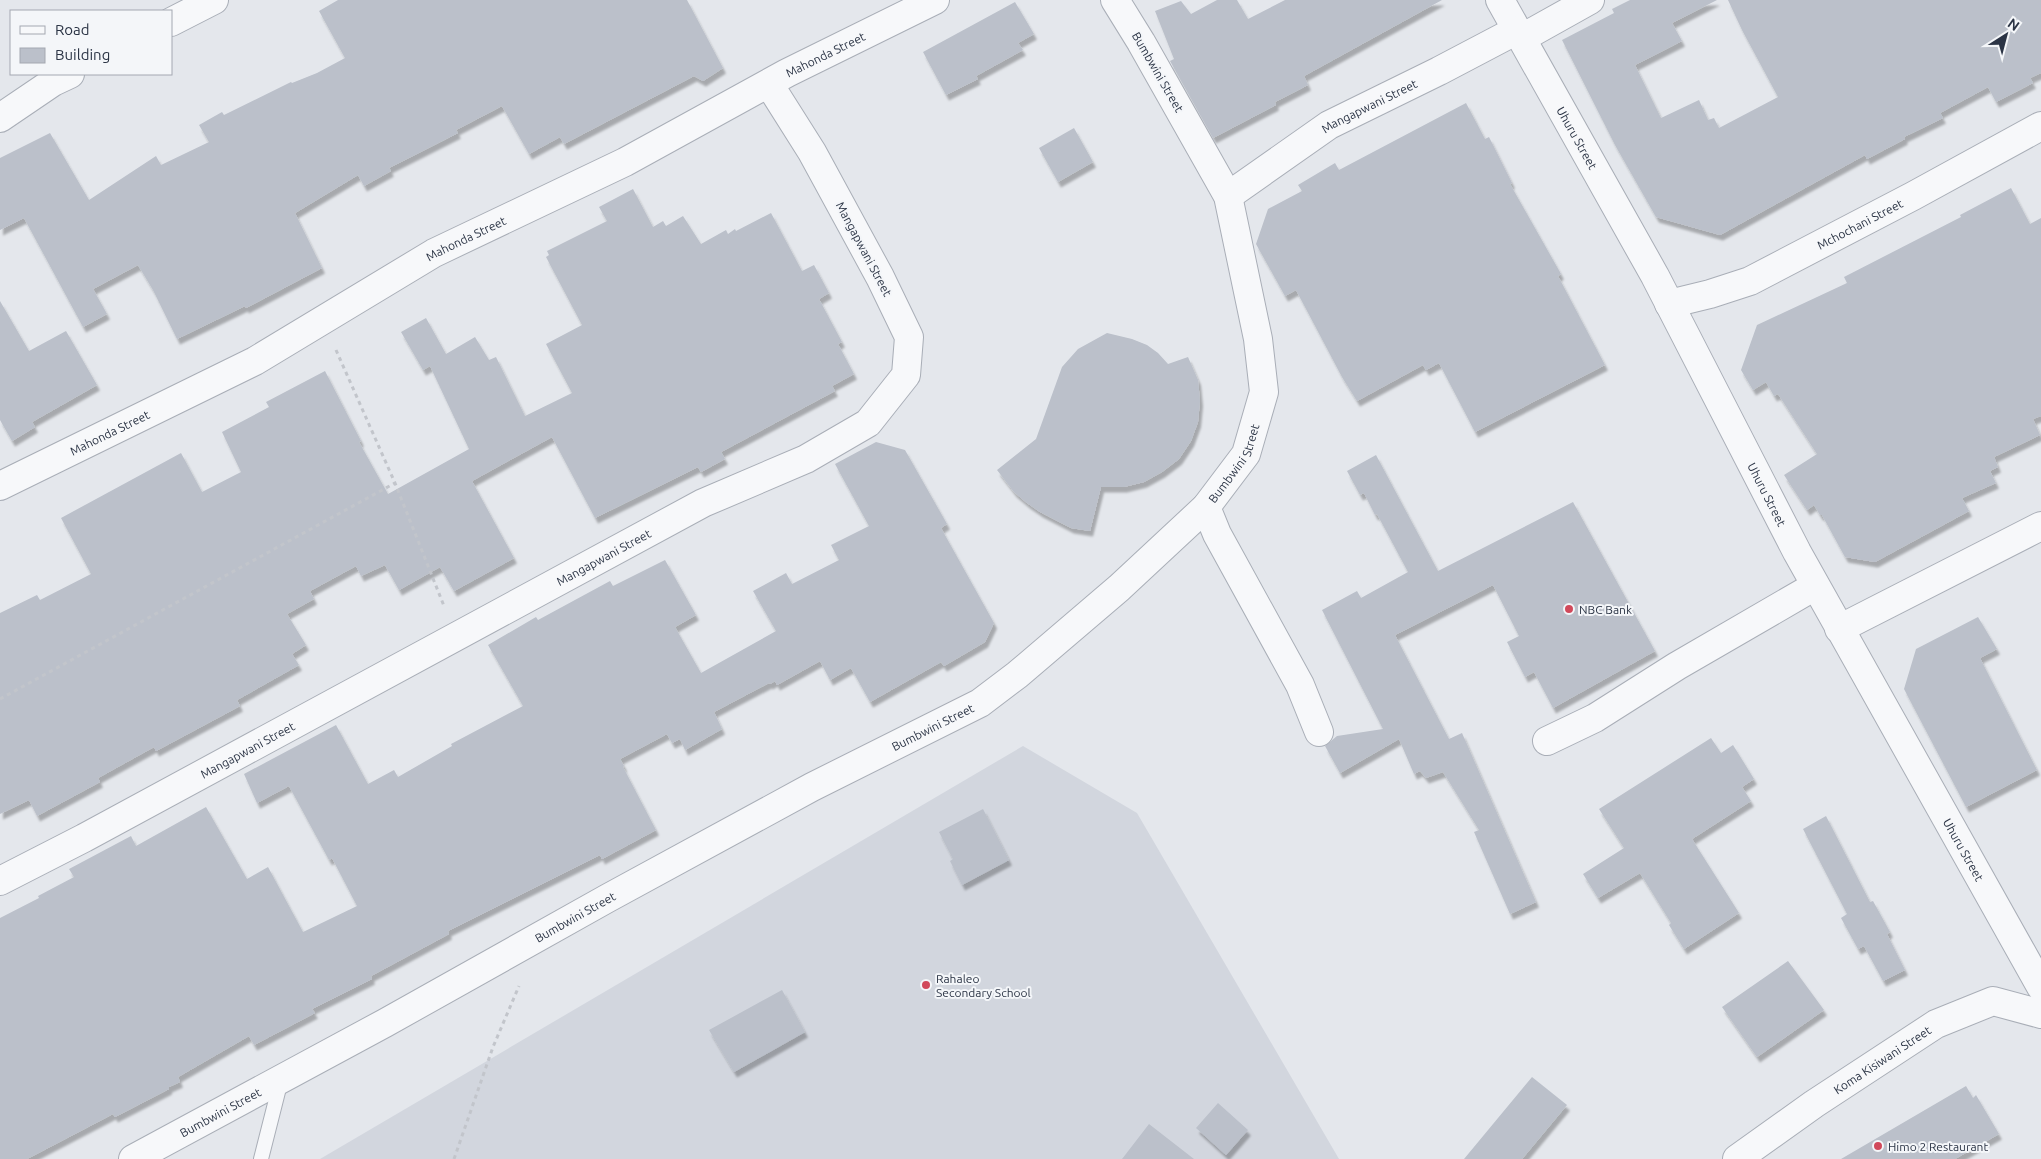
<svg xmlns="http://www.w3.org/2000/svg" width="2041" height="1159" font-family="Ubuntu,sans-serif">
  <defs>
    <filter id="shadow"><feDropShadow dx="3" dy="5.5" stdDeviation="1" flood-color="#0004"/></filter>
  </defs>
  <rect width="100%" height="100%" fill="#e4e7ec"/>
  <path fill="#d2d6de" d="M1023,746L1137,813L1339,1159H320Z"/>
  <path fill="#bbc0ca" filter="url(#shadow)" d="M338,0H687L723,68L703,81L694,76L564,144L560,137L529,154L502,106L456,130L458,133L389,168L391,171L364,186L358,175L295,213L322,268L246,308L245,306L177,339L153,290L138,265L93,289L107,314L83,327L24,218L0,230V158L50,133L89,200L156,156L161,165L209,142L199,125L222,112L224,115L291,82L292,83L317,73L345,58L319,11Z
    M1217,0H1237L1248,19L1285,0H1442L1304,76L1308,85L1275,102L1276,105L1213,138L1170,61L1174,59L1155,11L1181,1L1191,14Z
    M1630,0H1717L1672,23L1682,41L1635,65L1661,118L1699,100L1708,120L1714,118L1719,128L1778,97L1742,30L1728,0H2041V73L2030,78L2033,83L1996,102L1988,87L1940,113L1943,118L1904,137L1905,139L1867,159L1865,155L1720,235L1656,217L1615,145L1562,40L1614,13L1612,9Z
    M1015,2L1034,34L1018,43L1023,50L976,76L978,79L946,95L923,52Z
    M1466,103L1485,139L1489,137L1512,183L1510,184L1561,274L1558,276L1605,365L1475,432L1439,363L1426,370L1423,365L1357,401L1342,377L1296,290L1285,296L1256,244L1268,209L1302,191L1298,185L1335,163L1339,170Z
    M1074,128L1093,162L1058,182L1039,148Z
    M2011,188L2030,224L2041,218V416L2033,419L2040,435L1994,457L1998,467L1990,471L1996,483L1962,498L1969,511L1875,562L1845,557L1822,515H1820L1814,505L1807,510L1784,475L1817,454L1778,394L1774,396L1766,382L1753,390L1741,370L1757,325L1847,283L1844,277L1961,217L1960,215Z
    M633,189L653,227L663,221L666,226L683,216L701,244L726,230L728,234L735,229L736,231L771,213L802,271L814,265L829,293L819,299L842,342L838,344L854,374L832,386L835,391L721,452L725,459L701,472L698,467L595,518L552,437L472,481L514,558L454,591L440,567L399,590L385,565L361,576L356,566L310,591L314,599L287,614L306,645L292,654L299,665L237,700L240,706L156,751L154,747L98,778L100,782L37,816L29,800L0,814V613L37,595L40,600L91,574L61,518L181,453L202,492L241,472L222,432L269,407L266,402L325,371L361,441L359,442L388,494L469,449L430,366L423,370L401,332L426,318L446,354L475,337L489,360L496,357L525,416L572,393L546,344L582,325L546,257L549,255L547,251L607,221L599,207Z
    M0,301L29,351L66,331L97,385L32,422L35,427L12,441L0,420Z
    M1107,333L1132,339L1147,345L1158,353L1168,364L1188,357L1198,380L1200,401L1198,422L1191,441L1179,459L1162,472L1144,482L1124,487H1101L1090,531L1071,528L1040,512L1027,503L1014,492L997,470L1036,439L1062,367L1078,349Z
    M876,442L905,450L947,524L941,528L994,623L985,642L944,666L941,662L870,702L851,668L830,680L820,661L777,685L775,681L770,684L769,683L714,712L722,729L685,750L680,739L672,743L667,734L620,759L624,766L623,767L656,830L602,859L600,855L448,931L449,934L371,976L372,979L312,1009L315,1013L254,1045L249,1036L178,1077L180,1082L169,1087V1089L115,1117L113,1114L27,1159H0V918L39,898L38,896L74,877L69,869L131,836L136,846L206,807L247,879L268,867L303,932L357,906L332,858L329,860L289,786L257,803L244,774L336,725L368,784L394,770L398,777L452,746L451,744L523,706L488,645L536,617L538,620L610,581L613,586L665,560L696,615L675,627L701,673L776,631L753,591L786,573L792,584L839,560L831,545L869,526L835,464Z
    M1376,455L1438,571L1573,502L1655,651L1553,708L1534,672L1525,677L1507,642L1519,636L1493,585L1395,635L1449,739L1462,733L1536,902L1510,914L1474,832L1479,830L1443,772L1426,778L1420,771L1414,774L1399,739L1340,773L1325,746L1337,736L1383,729L1322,610L1357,591L1361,598L1408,572L1377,514L1375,515L1364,493L1360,495L1347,471Z
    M1978,617L1997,649L1980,658L2037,770L1966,807L1904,689L1916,649Z
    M1711,738L1721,753L1733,745L1754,779L1742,787L1751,801L1692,839L1739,913L1684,949L1669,925L1671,923L1640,873L1598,898L1583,874L1624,848L1599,809Z
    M983,809L1009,860L962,885L950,861L953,859L939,832Z
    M1826,816L1870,902L1873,901L1890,932L1887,934L1905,970L1883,981L1864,946L1858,949L1841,918L1847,914L1803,829Z
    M1788,961L1824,1010L1757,1057L1722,1007Z
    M782,990L805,1032L734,1072L709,1030Z
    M1532,1077L1567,1105L1522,1159H1464Z
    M1966,1086L1973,1098L1976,1095L1999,1134L1955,1159H1841Z
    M1218,1103L1248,1130L1226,1155L1196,1128Z
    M1149,1124L1194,1159H1122Z"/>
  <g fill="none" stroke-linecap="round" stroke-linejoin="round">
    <g stroke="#a9aeb7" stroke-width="16">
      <path id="service" d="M261,1159L281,1080"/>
    </g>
    <g stroke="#a9aeb7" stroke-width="30">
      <g id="minor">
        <path id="s1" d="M1500,0L1655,276L1797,552L2041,987"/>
        <path d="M171,22L214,0"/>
        <path d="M1522,38L1590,0"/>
        <path d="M0,118L53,82L70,74"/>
        <path id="s2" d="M1228,196L1329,125L1439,71L1517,30"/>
        <path id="s3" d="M1669,304L1710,294L1750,281L1913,196L2041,126"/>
        <path id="s4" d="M0,486L255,361L434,253L625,162L787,73L935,0"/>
        <path d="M1206,507L1217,534L1300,685L1319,732"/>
        <path d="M1839,629L2041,526"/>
        <path d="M1547,741L1595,718L1677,666L1815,586"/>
        <path id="s5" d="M0,881L84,838L703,503L806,459L868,423L906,375L909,337L880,277L812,152L769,84"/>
        <path id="s6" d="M133,1159L385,1023L608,898L812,787L980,703L1017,675L1119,588L1206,507L1246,454L1264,392L1258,339L1228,196L1141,42L1115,0"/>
        <path id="s7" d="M1737,1159L1814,1104L1936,1024L1993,1001L2041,1014"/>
      </g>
    </g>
    <path stroke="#c2c5cb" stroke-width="3" stroke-dasharray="4 4" stroke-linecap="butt" d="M336,350L395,483L444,606
      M0,699L395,483
      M454,1159L493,1047L519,986"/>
    <use href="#service" stroke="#f7f8fa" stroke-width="14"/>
    <use href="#minor" stroke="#f7f8fa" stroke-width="28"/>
  </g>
  <g fill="#d1495b" stroke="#f4f6f9" stroke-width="2">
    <circle cx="1569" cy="609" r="5"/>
    <circle cx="926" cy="985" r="5"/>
    <circle cx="1878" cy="1146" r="5"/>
  </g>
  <g text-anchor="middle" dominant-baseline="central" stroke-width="4" stroke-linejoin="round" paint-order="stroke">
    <g font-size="12" fill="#2b3445" stroke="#f4f6f9">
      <text stroke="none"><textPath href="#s4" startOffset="932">Mahonda Street</textPath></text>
      <text transform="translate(1158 72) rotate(60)">Bumbwini Street</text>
      <text stroke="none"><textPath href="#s2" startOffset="168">Mangapwani Street</textPath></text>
      <text stroke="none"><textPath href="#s1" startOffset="158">Uhuru Street</textPath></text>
      <text stroke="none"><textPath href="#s3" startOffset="208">Mchochani Street</textPath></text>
      <text stroke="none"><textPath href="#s4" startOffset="528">Mahonda Street</textPath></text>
      <text transform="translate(864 249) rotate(62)">Mangapwani Street</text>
      <text stroke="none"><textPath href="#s4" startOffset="122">Mahonda Street</textPath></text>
      <text stroke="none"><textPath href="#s6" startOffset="1314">Bumbwini Street</textPath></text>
      <text stroke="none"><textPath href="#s1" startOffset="562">Uhuru Street</textPath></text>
      <text stroke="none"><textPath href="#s5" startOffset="685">Mangapwani Street</textPath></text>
      <text stroke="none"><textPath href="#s6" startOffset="909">Bumbwini Street</textPath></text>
      <text stroke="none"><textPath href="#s5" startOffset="280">Mangapwani Street</textPath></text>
      <text stroke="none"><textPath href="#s1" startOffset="968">Uhuru Street</textPath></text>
      <text stroke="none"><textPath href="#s6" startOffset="504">Bumbwini Street</textPath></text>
      <text stroke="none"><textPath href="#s7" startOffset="176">Koma Kisiwani Street</textPath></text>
      <text stroke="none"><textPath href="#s6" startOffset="99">Bumbwini Street</textPath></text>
    </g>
    <g font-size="12" fill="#2b3445" stroke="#f4f6f9" text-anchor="start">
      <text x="1579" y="609">NBC Bank</text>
      <text x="936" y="978">Rahaleo<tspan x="936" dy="14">Secondary School</tspan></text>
      <text x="1888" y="1146">Himo 2 Restaurant</text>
    </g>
  </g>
  <rect x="10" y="10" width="162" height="65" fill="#f4f6f9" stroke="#a4a8b1"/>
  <rect x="20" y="26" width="25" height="8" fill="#f7f8fa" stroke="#a4a8b1"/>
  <text x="55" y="35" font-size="15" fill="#2b3445">Road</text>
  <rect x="20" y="48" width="25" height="15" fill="#bbc0ca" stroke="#a4a8b1"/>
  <text x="55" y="60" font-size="15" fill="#2b3445">Building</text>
  <g transform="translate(2006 35) rotate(36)" stroke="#f4f6f9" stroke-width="4" paint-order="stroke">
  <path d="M0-4L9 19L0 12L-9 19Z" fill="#2b3445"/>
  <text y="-8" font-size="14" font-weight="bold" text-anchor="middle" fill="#2b3445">N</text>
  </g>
</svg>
